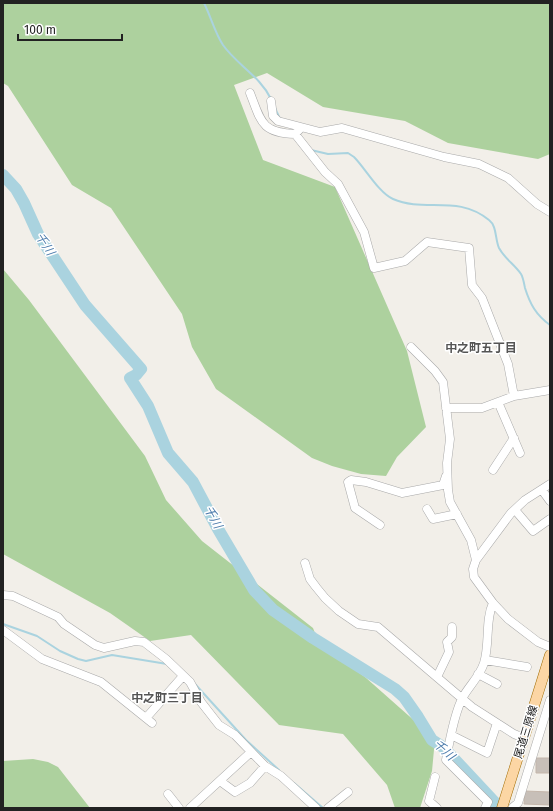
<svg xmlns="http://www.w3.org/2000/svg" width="553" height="811" font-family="'Fira Sans','Noto Sans JP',sans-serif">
  <rect width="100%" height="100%" fill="#f2efe9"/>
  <path fill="#add19e" d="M3,3H550V154L538,159L448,143L405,121L323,107L267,73L234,85L263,160L335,187L407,351L426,427L397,457L386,476L361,474L332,466L312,458L216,389L192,347L182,314L111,208L72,185L8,86L3,83Z
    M3,269L29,300L145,456L166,500L202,541L313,628L319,644L365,677L435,739L432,771L420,808H395L387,785L343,734L279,725L191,635L150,641L110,613L3,554Z
    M33,759L48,762L58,767L90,808H3V761Z"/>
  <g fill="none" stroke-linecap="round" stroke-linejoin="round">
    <path stroke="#aad3df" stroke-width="2" d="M204,3C211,17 215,33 223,45C237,65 260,76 271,99
      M275,108L280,119
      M311,150L328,154L348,153L354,157C365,168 379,193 393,199C425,213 457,194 489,220C497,226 495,239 499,248C505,259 514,264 521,274C523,277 524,283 525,288C530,304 536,315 550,325
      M3,624L37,636L60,651L78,659L86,661L112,655L167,664
      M195,684L246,740L279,770
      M294,783L323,808"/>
    <path stroke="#aad3df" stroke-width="12" d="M3,175L16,189L24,203L38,234L85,305L141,369L136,375L130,378L148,406L168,453L193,482L218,529L254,590L273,610L313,638L395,689L404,697L418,717L432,740L443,747L500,808"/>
  </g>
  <path fill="#c7bfb8" stroke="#c4b6ab" d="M536,758H550V773H536Z
    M525,791L550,792V805L524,804Z"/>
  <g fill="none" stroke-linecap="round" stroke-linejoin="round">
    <g stroke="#a9a9a9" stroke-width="9">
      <path id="minor" d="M250,93C261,121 261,133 295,134
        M271,101L273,116L278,121L320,132L342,128L444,157L479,164L508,178L537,204L550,212
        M301,128L295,134L325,172L338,184L364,232L374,268L405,261L427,242L469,248L472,285L482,298L508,364L514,396
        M411,347L435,371L443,382L450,439L447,463L448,490L450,502L471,540L476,560L473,569L474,577L493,603L508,619L538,642L550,647
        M498,402L520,453
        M446,408H482L514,396L550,390
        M493,470L514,438
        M542,490L550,501
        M427,509L433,519L457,514
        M515,510L533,531L550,519
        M380,525L355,508L348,482L351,480L366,482L402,493L443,485L446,476
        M476,560L511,513L525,500L550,484
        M305,563L310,579L316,587L325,598L339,611L358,624L378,627L472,707L514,734L524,738
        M3,595L13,596L58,617L64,624L95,645L104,648L135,641L144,642L166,659L190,682L201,702L219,725L235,735L265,766L281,776L316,808
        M3,630L42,659L101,682L152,723
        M485,660L527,667
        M478,674L497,684
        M437,677L449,652L447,642L452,637V627
        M146,718L183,676
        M451,735L487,753L497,723
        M435,777L429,801L437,808
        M220,781L235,792L250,783L265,766
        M168,794L179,808
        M513,807L518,803L550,700
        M190,808L251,752
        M328,808L348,792
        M485,808L488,802L446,760C449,743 455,711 463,697C469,686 480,676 484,663C490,643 485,620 493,603"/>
    </g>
    <g stroke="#a06b00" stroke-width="11">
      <path id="major" d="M502,808L550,655"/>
    </g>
    <use href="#minor" stroke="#fff" stroke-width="8"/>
    <use href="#major" stroke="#fcd6a4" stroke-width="10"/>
  </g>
  <g text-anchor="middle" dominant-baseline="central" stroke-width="3" stroke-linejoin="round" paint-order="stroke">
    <g font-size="11" fill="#222" stroke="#fff">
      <text transform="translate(526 732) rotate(-73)">尾道三原線</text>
    </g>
    <g font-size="12" font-style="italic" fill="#4a7aab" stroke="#fff">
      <text transform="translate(45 244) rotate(57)">千川</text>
      <text transform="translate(213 517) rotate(61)">千川</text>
      <text transform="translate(444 750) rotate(42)">千川</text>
    </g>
    <g font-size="12" font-weight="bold" fill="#555" stroke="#fff">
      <text x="481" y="348">中之町五丁目</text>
      <text x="167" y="698">中之町三丁目</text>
    </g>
  </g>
  <rect width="553" height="811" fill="none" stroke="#222222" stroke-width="8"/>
  <path d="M18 34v6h104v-6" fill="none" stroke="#222222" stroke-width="2"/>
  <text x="24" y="34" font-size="12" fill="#222222" stroke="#ffffff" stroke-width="3" paint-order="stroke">100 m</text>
</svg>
